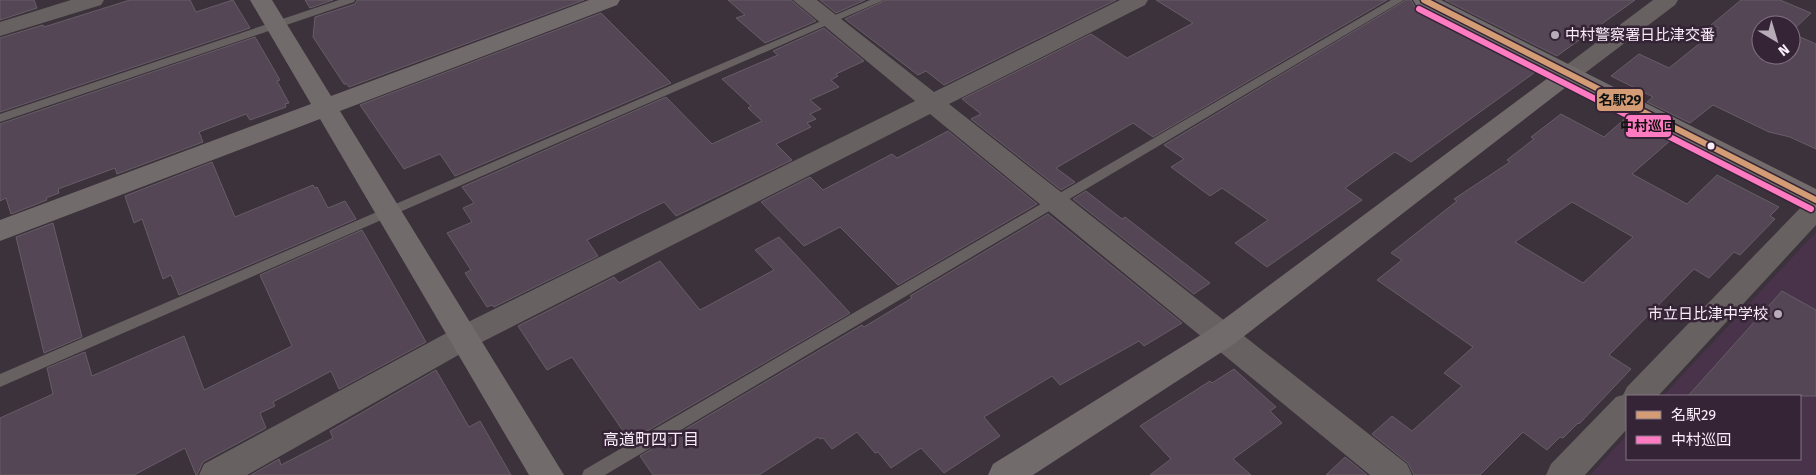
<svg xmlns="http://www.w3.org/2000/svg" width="1816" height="475" font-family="'Fira Sans','Noto Sans JP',sans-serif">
  <rect width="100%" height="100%" fill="#3c323c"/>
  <path fill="#49334b" d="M1816,232V475H1590L1627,435V459H1800V396H1663Z"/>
  <path fill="#554656" stroke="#665d66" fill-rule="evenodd" d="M0,0H34L37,8L0,20Z
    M130,0H190L196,12L233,0L250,28L0,112V38L43,25L44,27Z
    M305,0H333L310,8Z
    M357,0H584L349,87L347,84H344L313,37L315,17L355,4Z
    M728,0H791L816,21L765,43L736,18L745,15Z
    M820,0H865L836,13Z
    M886,0H1116L944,85L926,71L918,75L845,19Z
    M1156,0H1387L1153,137L1133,123L1056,168L1075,182L1061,190L971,119L981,114L962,99L1091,34L1127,58L1193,23Z
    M1406,0H1411L1415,7L1538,70L1411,162L1395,152L1345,188L1362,200L1267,267L1235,243L1268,220L1222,188L1210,196L1171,167L1184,159L1164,145Z
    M1445,0H1635L1557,56Z
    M1741,0H1780L1811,13L1791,32V25H1761V55H1791V33L1816,44V149L1790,137L1769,132L1713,105L1690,123L1647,102L1653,97L1611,76L1639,54L1669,68L1719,28L1711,25Z
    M601,13L671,83L455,176L440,154L404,169L360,105Z
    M824,28L864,61L836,74L838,76L831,80L839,87L810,100L821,109L810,114L816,119L807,123L811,127L776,144L792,160L676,216L664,202L587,240L598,256L494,307L492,305L487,307L465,273L471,270L447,233L472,222L463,208L474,203L462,187L666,97L712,144L762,121L748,108L751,106L722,79L778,55L773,51Z
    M255,37L280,80L277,81L289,103L285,104L286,107L250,120L246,114L199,132L203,142L117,174L115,168L58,189L59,193L46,198L47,200L11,214L6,198L0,201V124Z
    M1561,114L1604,137L1628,116L1672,139L1632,174L1687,204L1717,175L1779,207L1770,216L1775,219L1740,255L1734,252L1709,278L1694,269L1609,355L1631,369L1579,424L1578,423L1563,438L1560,437L1547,450L1523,432L1480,475H1414L1408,463L1372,434L1392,416L1412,431L1462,386L1444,373L1473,347L1377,280L1402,260L1391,253L1457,201L1454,199L1510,162L1507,160L1534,139L1531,137ZM1572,202L1633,237L1583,283L1515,242Z
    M948,131L1037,204L898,285L840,227L804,246L761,202L810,177L823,190L892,154L897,158Z
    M212,162L235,217L313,185L315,188L317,187L328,208L345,201L356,219L179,295L171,275L163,279L142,219L134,223L125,196Z
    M1086,191L1122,219L1125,217L1210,283L1194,294L1073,199Z
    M1048,214L1182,323L1144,346L1139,341L1060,385L1052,376L984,417L1000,436L944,473L921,448L891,468L878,452L875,453L857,432L832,449L823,438L820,439L818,437L759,475H653L640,456L862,325L864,327L912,298L910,296Z
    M53,223L82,337L44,353L16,237Z
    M362,230L426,342L339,389L331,371L273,402L275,406L260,413L266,428L203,462L197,475H196L185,448L134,475H0V418L53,394L47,368L85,352L92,376L184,336L204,390L292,346L260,275Z
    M779,237L850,313L630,441L572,357L547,370L518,326L614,277L619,283L660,261L700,310L774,270L755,250Z
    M1782,291L1816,310V396H1688Z
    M1234,369L1276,407L1270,411L1282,423L1233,459L1251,475H1150L1171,459L1140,426L1210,381L1212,383Z
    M436,370L469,427L480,421L511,475H251L279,459L281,465L333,438L330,431Z
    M1345,457L1367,475H1326Z"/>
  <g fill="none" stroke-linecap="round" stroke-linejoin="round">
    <path fill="#676261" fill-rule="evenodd" d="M339,0H355L354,2L0,122V114Z
      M870,0H884L0,387V374Z
      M1391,0H1404L605,475H582L584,470Z"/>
    <path fill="#676261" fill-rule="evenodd" d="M71,0H104L101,5L0,36V22Z
      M793,0H817L934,92L1120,0H1148L1145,5L949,104L1407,464L1412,475H1370L930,114L476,345L247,475H199L204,464L454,329L915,101Z
      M1653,0H1678L1675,5L1577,79L1569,81L1561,79L1557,74L1561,69Z
      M1816,198V225L1658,396H1627V429L1585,475H1546L1551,464L1616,397L1623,395L1627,387L1807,201Z"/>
    <path fill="#726b6b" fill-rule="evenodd" d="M250,0H272L331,96L589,0H620L617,5L340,111L564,475H529L320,119L0,241V220L311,104Z
      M1413,0H1441L1816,189V209L1807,207L1570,84L1234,344L1033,475H988L993,464L1212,328L1552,75L1416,5Z"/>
    <g stroke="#352336" stroke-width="9">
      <path id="bus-1" d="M1424,0L1816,200"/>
    </g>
    <g stroke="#352336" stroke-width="9">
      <path id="bus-2" d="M1419,9L1811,209"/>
    </g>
    <use href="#bus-1" stroke="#d39c74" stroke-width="6"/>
    <use href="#bus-2" stroke="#fe7ac1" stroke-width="6"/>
  </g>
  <g fill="#b7acb8" stroke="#352336" stroke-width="2">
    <circle cx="1555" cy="35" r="5"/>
    <circle cx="1778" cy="314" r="5"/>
  </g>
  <circle fill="#f9edfa" stroke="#352336" stroke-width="2" cx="1711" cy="146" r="4.5"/>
  <g text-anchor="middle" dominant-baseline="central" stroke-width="5" stroke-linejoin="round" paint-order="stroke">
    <g font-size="15" fill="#f9edfa" stroke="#352336" text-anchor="start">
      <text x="1565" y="35">中村警察署日比津交番</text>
      <text x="1768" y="314" text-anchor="end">市立日比津中学校</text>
    </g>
    <g font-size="16" fill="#f9edfa" stroke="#352336">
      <text x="651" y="439">高道町四丁目</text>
    </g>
  </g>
  <g stroke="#352336" stroke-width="2">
    <rect x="1596" y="88" width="48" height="24" rx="5" fill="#d39c74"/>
    <rect x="1625" y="114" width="47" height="24" rx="5" fill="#fe7ac1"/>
  </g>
  <g font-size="14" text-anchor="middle" font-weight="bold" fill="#111">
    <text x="1620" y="105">名駅29</text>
    <text x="1648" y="131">中村巡回</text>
  </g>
  <rect x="1626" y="395" width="175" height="65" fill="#352336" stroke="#837484"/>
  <rect x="1636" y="411" width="25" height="8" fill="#d39c74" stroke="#837484"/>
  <text x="1671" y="420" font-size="15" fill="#f9edfa">名駅29</text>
  <rect x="1636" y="436" width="25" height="8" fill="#fe7ac1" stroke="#837484"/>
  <text x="1671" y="445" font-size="15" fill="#f9edfa">中村巡回</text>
  <g transform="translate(1776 40) rotate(142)"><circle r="24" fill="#352336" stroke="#837484"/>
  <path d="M0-4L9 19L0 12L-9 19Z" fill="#b7acb8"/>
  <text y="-8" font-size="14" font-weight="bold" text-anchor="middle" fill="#f9edfa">N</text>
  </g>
</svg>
